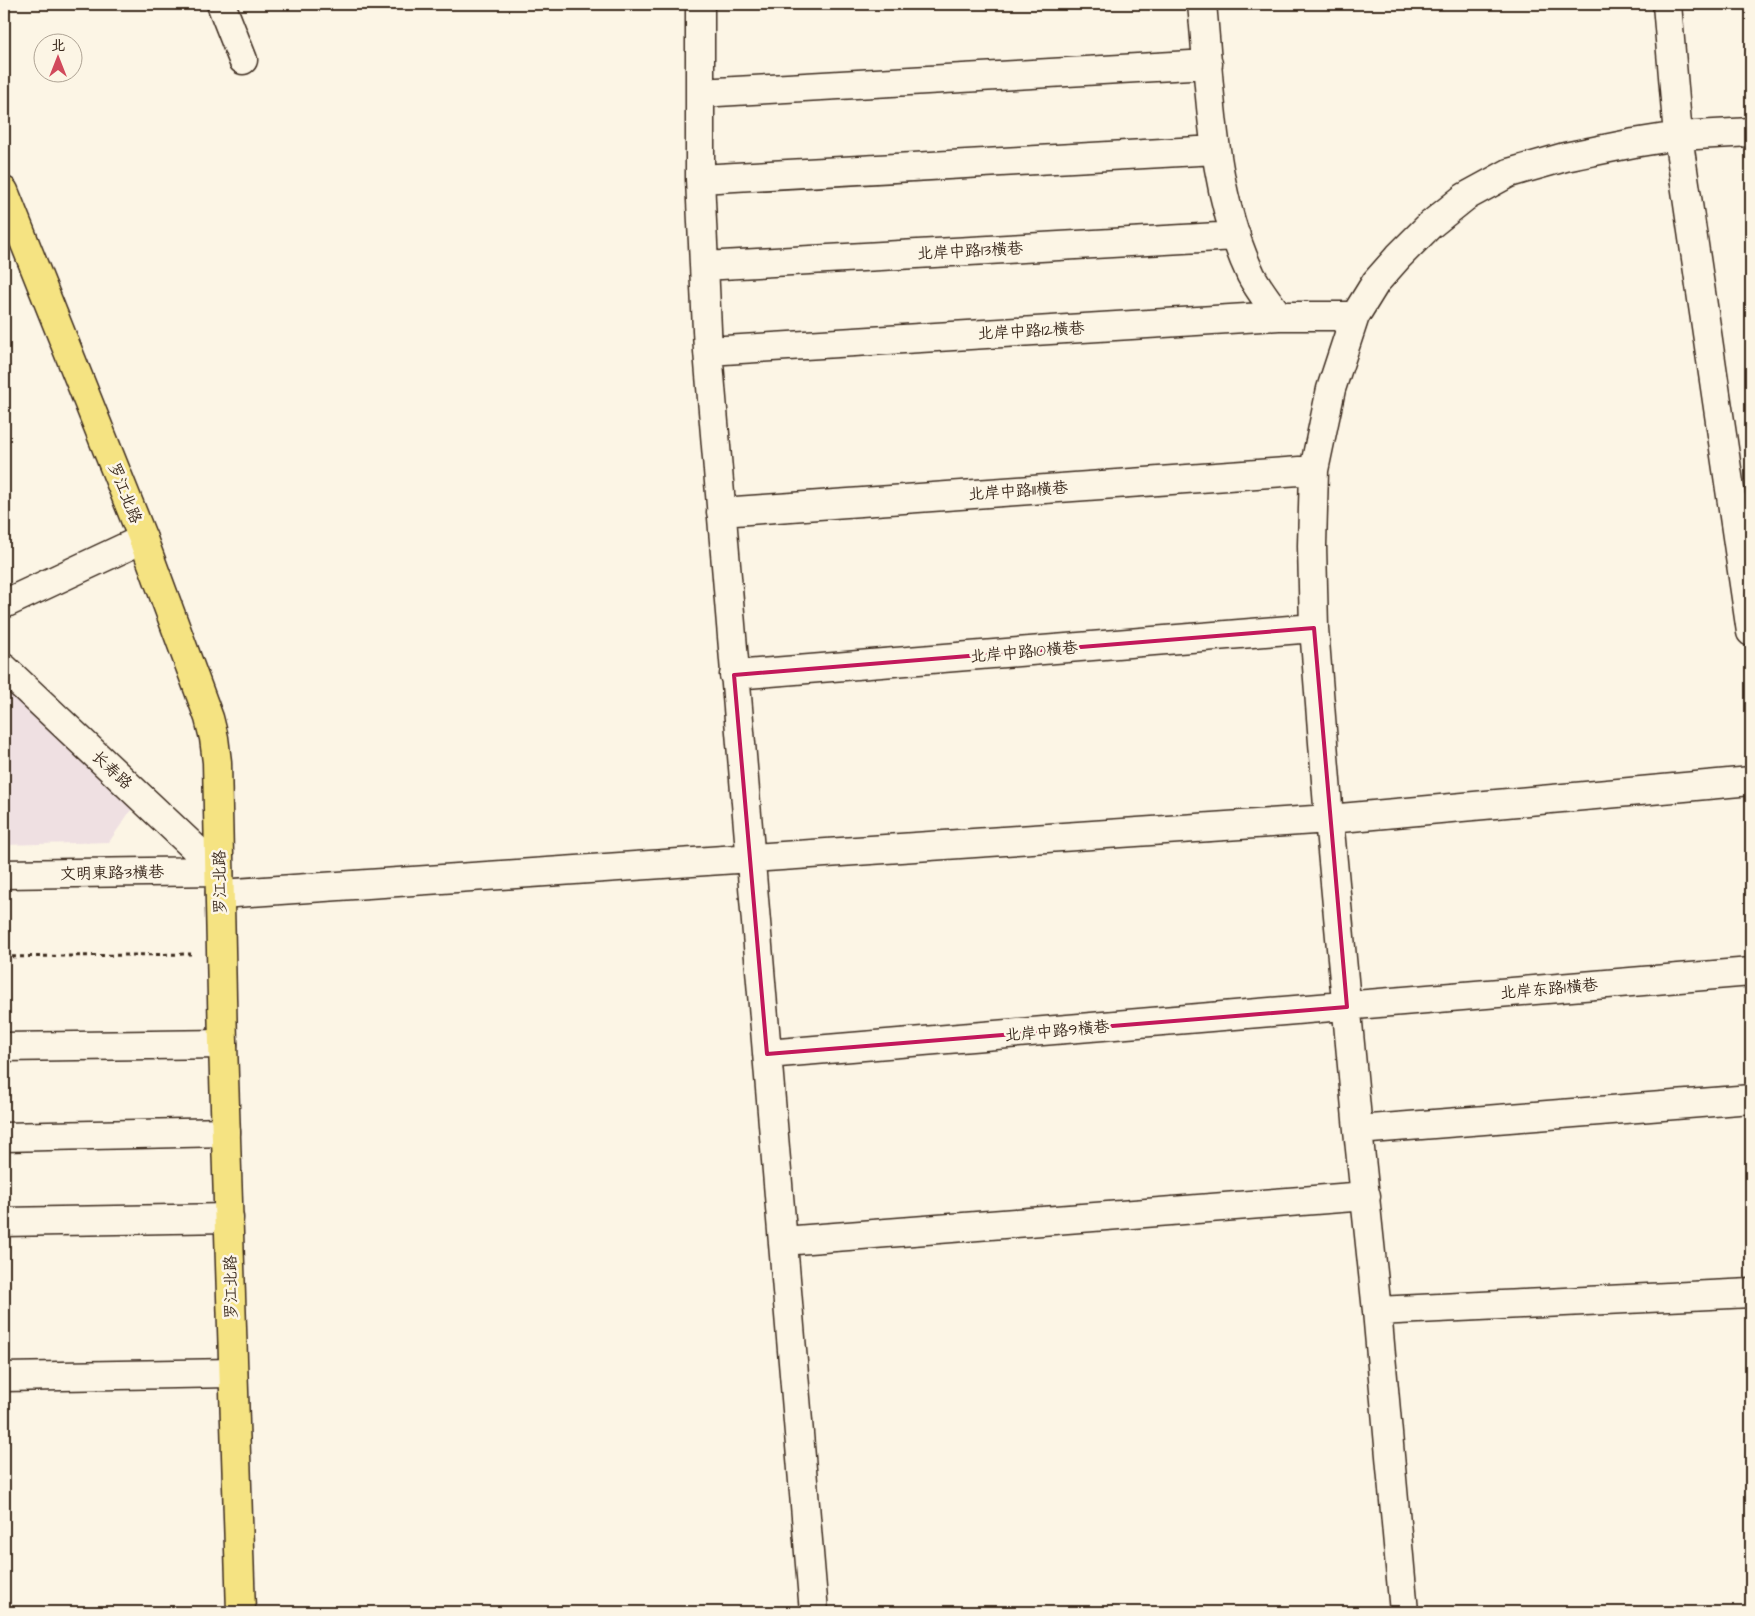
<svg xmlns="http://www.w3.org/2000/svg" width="1755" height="1616" font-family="'Architects Daughter','LXGW WenKai TC',sans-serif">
  <rect width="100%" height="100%" fill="#fcf5e5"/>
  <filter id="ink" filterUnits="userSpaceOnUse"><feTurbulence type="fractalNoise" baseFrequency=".02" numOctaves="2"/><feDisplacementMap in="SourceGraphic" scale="10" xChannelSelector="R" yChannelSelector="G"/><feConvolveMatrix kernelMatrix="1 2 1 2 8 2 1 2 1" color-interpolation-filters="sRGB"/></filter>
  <g filter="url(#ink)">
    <path fill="#efe0e2" d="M4,677L138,800L109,842L4,845Z"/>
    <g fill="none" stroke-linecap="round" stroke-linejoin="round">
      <g stroke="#3b2a1e" stroke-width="31">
        <path id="minor" d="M221,4L243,60
          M700,4V179L708,351L814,1612
          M1202,4C1211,95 1211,191 1251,275C1259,290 1269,303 1279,316
          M1667,4L1678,136L1751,632
          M700,93L1208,64
          M700,179L1216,150
          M704,266L1236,236
          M708,351L1279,316H1355
          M721,512L1314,470
          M4,604L143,539
          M4,668L219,871
          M734,675L1314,628
          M4,874L219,871
          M220,894L1329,819L1751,781
          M4,1047L223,1044
          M767,1054L1751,972
          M1358,1130L1751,1099
          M4,1137L226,1132
          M4,1222L229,1218
          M783,1241L1366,1196
          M1377,1311L1751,1293
          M4,1377L233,1373
          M1404,1612L1377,1311L1358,1130L1329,819L1314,628L1312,546L1314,470L1331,389L1355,316L1376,282L1399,256L1429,226L1465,197L1509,173L1565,157L1634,143L1678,136L1751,132"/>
      </g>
      <g stroke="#3b2a1e" stroke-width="31">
        <path id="major" d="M4,191L143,539L209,718L214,738L217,762L223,1044L241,1612"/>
      </g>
      <path stroke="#3b2a1e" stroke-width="3" stroke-dasharray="4 4" stroke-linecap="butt" d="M4,957L191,954"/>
      <use href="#minor" stroke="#fcf5e5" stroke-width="28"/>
      <use href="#major" stroke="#f5e382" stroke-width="28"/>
    </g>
  </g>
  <path fill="none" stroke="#c2185b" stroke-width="4" stroke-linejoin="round" d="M1314,628L1347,1007L767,1054L734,675Z"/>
  <g text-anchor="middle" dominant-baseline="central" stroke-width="5" stroke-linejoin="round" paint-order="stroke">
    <g font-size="16" fill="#3b2a1e" stroke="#fcf5e5">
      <text transform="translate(970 251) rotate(-3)">北岸中路13橫巷</text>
      <text transform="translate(1031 331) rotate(-3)">北岸中路12橫巷</text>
      <text transform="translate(1018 491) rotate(-4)">北岸中路11橫巷</text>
      <text transform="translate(125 493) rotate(68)">罗江北路</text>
      <text transform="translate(1024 652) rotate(-5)">北岸中路10橫巷</text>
      <text transform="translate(112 770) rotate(43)">长寿路</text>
      <text transform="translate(112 873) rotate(-1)">文明東路3橫巷</text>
      <text transform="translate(220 882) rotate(-91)">罗江北路</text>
      <text transform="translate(1549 989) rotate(-5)">北岸东路1横巷</text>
      <text transform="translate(1057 1031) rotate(-5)">北岸中路9橫巷</text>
      <text transform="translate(231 1287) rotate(-91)">罗江北路</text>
    </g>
  </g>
  <rect width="1755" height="1616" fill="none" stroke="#fcf5e5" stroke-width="20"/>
  <rect x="10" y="10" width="1735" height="1596" fill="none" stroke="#3b2a1e" stroke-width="2" filter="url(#ink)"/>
  <g transform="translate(58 58)"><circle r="24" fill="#fcf5e5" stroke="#afa495"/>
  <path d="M0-4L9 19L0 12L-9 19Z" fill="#d1495b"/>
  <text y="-8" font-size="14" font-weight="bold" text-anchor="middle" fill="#3b2a1e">北</text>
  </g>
</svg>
